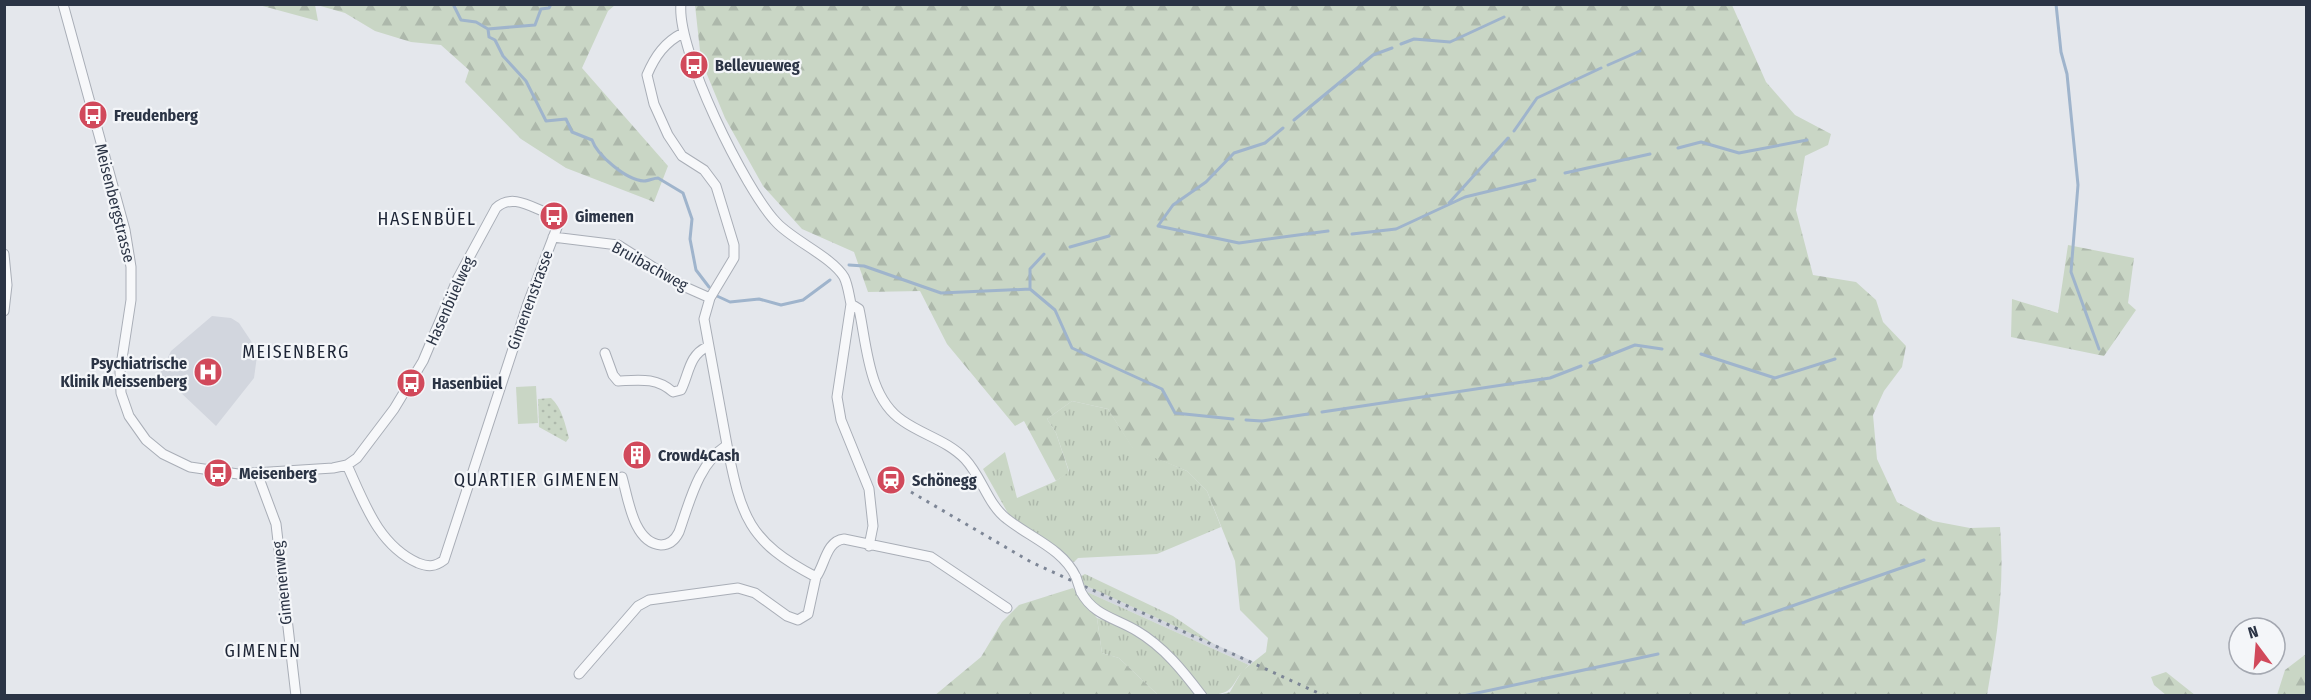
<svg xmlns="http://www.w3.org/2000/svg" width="2311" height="700" font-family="'Fira Sans Condensed',sans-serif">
  <defs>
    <pattern id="grass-tufts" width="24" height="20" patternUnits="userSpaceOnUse" patternTransform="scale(1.5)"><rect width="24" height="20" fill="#c9d6c5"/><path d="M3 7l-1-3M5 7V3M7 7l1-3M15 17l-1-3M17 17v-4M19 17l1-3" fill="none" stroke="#adb8ab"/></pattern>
    <pattern id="forest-firs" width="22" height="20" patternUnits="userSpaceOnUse" patternTransform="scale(1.5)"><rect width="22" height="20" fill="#c9d6c5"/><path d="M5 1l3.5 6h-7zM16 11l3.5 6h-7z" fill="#adb8ab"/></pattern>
    <pattern id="park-dots" width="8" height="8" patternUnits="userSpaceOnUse" patternTransform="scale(1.5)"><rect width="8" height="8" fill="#c9d6c5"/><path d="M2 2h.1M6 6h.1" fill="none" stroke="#adb8ab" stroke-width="1.8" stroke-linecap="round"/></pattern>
  </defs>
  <rect width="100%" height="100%" fill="#e4e7ec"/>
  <path fill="#d2d6de" d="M212,316L231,318L239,323L255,347L257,356L254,378L216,426L160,373L171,351Z
    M1082,584L1254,662L1249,665L1085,591Z"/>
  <path fill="url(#grass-tufts)" d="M1072,401L1108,409L1133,448L1187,471L1207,491L1221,527L1157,554L1078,558L1074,562L1009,515L983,469L1005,452L1017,498L1056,481L1069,471L1056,433L1047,419Z
    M1085,574L1173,616L1214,644L1082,584L1079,577Z
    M1085,591L1249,665C1228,683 1239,695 1205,695L1183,667L1096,606Z
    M1097,618L1130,629L1164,655L1198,695H1158L1119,658L1102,653Z"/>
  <path fill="url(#forest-firs)" d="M259,5H315L318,21Z
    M317,5H615L608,11L582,68L668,166L654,202L566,168L521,139L465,82L469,70L441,45L411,42L375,31L345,13Z
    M695,5H1732L1766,82L1795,115L1831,134L1828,145L1805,156L1796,210L1813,275L1856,282L1876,300L1883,322L1906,346L1902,367L1884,391L1873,415L1877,459L1897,502L1933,521L1970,528L2000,527C2005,586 1997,637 1987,695H1219L1230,692L1242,671L1266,652L1268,638L1240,610L1235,561L1207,491L1187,471L1133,449L1108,409L1072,401L1047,419L1056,433L1069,472L1056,481L1024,421L1015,426L947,344L920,291L868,292L854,252L802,229L763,186L725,118L701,60Z
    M2068,245L2134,258L2128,303L2136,310L2104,356L2011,337L2012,299L2058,313Z
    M1073,588L1097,618L1102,653L1119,658L1158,695L934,696L981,657L1002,622L1019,605Z
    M2306,654V695H2277L2285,670Z
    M2166,672L2195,695H2166L2154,685L2151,677Z"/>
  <path fill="url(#park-dots)" d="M551,398C562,408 565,424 569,438L566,442L539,427L538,399Z"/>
  <path fill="#c9d6c5" d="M536,386L538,423L518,424L516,387Z"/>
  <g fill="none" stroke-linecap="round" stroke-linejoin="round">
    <path stroke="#9fb4cc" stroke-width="3" d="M453,4L461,20L476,22L488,29L535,25L541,9L549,8L551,4
      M2056,4L2061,52L2067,74L2078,185L2071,272L2099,349
      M488,29L489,37L495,40L503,56L526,81L546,121L566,119L572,132L592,140C597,155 626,180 644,181C648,181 654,178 658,178L683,193L692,219L690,239L696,270L709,287
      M1401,44L1414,39L1450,42L1504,17
      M1608,65L1640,51
      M1294,120L1373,55L1392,48
      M1283,128L1265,143L1234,153L1206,182L1173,205L1158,226L1239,243L1328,231
      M1514,131L1537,98L1601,68
      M1678,148L1701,142L1739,153L1807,140
      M1565,173L1650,154
      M1449,203L1508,138
      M1352,234L1396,229L1465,197L1535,180
      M1070,247L1109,236
      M849,265L864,266L941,293L1030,289V269L1044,254
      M1030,289L1055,310L1072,348L1162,389L1175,413L1233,419
      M717,296L730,302L759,299L781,305L803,300L830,280
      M1701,354L1775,378L1835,359
      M1590,363L1635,345L1662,349
      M1322,412L1550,378L1581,366
      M1246,420L1262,421L1308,414
      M1743,623L1924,560
      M1463,696L1658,654"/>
    <g stroke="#a9aeb7" stroke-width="11">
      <path id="minor" d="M63,4L125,230L131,267V300L120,372L121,393L129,416L146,440L163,454L190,467L238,474L333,468L347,465L357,458L394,409L423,361L458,278L496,208C515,190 539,214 561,217L528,303L444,560C435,567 428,567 418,563C378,545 364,502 347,465
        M681,4C676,49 745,190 777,223C794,241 832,257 844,277C848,285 849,295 851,304L837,397L841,420L869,489L873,526L869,546
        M553,237L618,245L683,286L710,298
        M4,254L7,285L4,311
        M851,304L859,309C867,346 868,398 903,421C923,435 948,441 965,459C982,477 988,505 1007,519C1031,538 1063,549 1076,577
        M605,353L613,375L618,381C639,380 656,377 673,392L681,390C689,374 689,355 707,347
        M727,445C741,516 748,542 816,577C825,565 826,541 844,539L931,557L1007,608
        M257,473L276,524L296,696
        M622,477C628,497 633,543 661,545C670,545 675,540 679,532C690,501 698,464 727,445L704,319L710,298L734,258V245L716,186L704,170L682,156L668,135L654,104L647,75C655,56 665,42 683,33
        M1081,592C1094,616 1116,618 1137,631C1164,647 1183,671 1202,696
        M579,674L638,606L649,600L738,588L755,593L787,616L798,620L808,614L816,577"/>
    </g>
    <use href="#minor" stroke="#f7f8fa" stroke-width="9"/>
    <path stroke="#7d8696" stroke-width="3" stroke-dasharray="3 6" stroke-linecap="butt" d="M911,492L1031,562L1325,696"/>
    <g stroke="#a9aeb7" stroke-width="11" stroke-linecap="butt">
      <path id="minor-bridge" d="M1076,577L1081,592"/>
    </g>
    <use href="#minor-bridge" stroke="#f7f8fa" stroke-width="9"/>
  </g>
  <defs>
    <g id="bus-disc" transform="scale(1.5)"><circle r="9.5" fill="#d1495b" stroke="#f4f6f9"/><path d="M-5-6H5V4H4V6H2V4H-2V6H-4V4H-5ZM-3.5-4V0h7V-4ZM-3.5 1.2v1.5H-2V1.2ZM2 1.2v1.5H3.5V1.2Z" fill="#fff"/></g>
    <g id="hospital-disc" transform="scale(1.5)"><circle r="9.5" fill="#d1495b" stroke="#f4f6f9"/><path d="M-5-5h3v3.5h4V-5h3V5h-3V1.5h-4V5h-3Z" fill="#fff"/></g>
    <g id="building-disc" transform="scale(1.5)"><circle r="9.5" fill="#d1495b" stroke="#f4f6f9"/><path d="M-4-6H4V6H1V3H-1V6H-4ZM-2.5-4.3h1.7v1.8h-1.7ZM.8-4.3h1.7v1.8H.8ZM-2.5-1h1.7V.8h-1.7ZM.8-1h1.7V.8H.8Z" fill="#fff"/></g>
    <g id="station-disc" transform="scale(1.5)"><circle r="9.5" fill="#d1495b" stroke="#f4f6f9"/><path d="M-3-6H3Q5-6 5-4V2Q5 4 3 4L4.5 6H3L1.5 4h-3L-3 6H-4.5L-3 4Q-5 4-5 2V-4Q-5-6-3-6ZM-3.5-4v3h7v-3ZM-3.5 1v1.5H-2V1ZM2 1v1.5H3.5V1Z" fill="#fff"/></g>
  </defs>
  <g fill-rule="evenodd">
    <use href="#bus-disc" x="694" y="65"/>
    <use href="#bus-disc" x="93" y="115"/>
    <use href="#bus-disc" x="554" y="216"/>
    <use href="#hospital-disc" x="208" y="372"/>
    <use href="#bus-disc" x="411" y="383"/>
    <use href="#building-disc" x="637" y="455"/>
    <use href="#bus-disc" x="218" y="473"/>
    <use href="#station-disc" x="891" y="480"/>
  </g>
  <g text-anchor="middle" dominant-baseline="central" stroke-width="4.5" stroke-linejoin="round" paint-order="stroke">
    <g font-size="16" font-weight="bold" fill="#2b3445" stroke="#f4f6f9" text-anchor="start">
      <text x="715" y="65">Bellevueweg</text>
      <text x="114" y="115">Freudenberg</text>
      <text x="575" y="216">Gimenen</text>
      <text x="187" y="363" text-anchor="end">Psychiatrische<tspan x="187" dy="18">Klinik Meissenberg</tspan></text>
      <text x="432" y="383">Hasenbüel</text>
      <text x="658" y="455">Crowd4Cash</text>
      <text x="239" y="473">Meisenberg</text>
      <text x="912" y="480">Schönegg</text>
    </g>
    <g font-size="16" fill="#2b3445" stroke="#f4f6f9">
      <text transform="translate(115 203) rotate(76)">Meisenbergstrasse</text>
      <text transform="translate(650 266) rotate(29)">Bruibachweg</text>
      <text transform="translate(530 300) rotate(-70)">Gimenenstrasse</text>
      <text transform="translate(450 301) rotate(-66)">Hasenbüelweg</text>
      <text transform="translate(282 583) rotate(-96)">Gimenenweg</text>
    </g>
    <g font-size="18" letter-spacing="1.5" fill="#1d2536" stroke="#f4f6f9">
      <text x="427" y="219">HASENBÜEL</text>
      <text x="296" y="352">MEISENBERG</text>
      <text x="537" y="480">QUARTIER GIMENEN</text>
      <text x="263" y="651">GIMENEN</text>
    </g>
  </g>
  <rect width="2311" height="700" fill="none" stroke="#2b3445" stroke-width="12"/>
  <g transform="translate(2257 646) rotate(344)"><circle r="28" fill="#f4f6f9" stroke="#a4a8b1" stroke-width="1.5"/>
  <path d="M0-4.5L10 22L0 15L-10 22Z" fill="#d1495b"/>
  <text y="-9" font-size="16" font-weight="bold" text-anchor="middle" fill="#2b3445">N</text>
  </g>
</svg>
